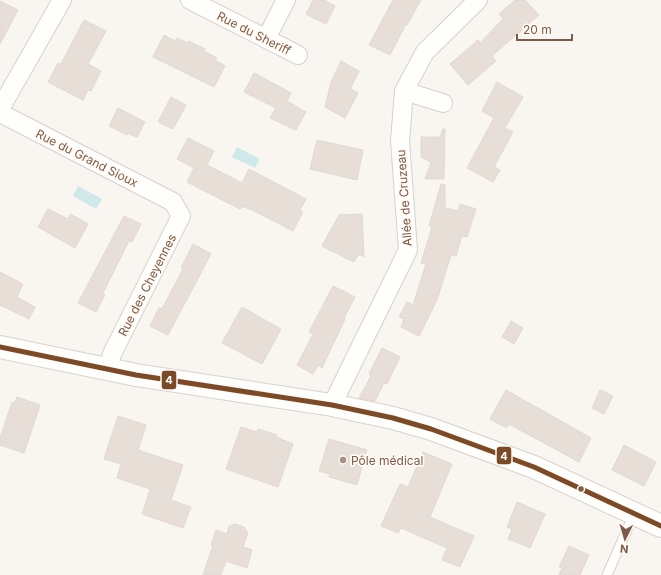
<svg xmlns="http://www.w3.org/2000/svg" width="661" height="575" font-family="Inter,sans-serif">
  <rect width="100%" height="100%" fill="#f9f5f0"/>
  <path fill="#d0e8ea" d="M237,147L260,159L255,168L232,157Z
    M78,186L102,199L96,209L73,196Z"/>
  <path fill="#e6ded7" stroke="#e2d8d2" d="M313,0H324L335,6L326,24L306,14Z
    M393,0H421L407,25L406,24L390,55L369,45Z
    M515,0H525L539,15L492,56L496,61L468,85L450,64L478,40L480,43L503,19L499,14Z
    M0,1L18,10L0,44Z
    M84,20L106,31L88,64L101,71L91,91L88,90L83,100L48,82L58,63L61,64Z
    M164,35L175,41L177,38L188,43L189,41L205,49L204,51L217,58L215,60L225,66L214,87L153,57Z
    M341,61L359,71L350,89L358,93L345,118L325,107L331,82Z
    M254,73L291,93L287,101L306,112L296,130L270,118L276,108L244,92Z
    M497,82L523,97L505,128L513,132L494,167L500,170L493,182L467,168L494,118L482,111Z
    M171,97L186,105L173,129L158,122Z
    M118,108L145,122L137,137L127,133V135L109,126Z
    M443,129H445L444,179H425L431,162L421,157V137H440Z
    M188,138L214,151L207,165L242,183L249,169L306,199L300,210L303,212L293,231L254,211L242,206L240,209L187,182L194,168L177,159Z
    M317,140L363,150L357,180L310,169Z
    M441,184L445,185V210L446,208L458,211L460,204L476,209L467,237L462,236L456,256L451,255L437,300L419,336L401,327L404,319L399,317L407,302L413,305L426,264L421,263L432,227L429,226Z
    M48,209L68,219L70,214L88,224L75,248L38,227Z
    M362,214L364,257L359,254L354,262L322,246L339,215Z
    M124,216L141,224L132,242L129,241L103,293L105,295L96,312L78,303Z
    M193,244L211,254L168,335L150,326L159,308L162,309L183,269L181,268Z
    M0,272L23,284L17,297L35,307L29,319L0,305Z
    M333,286L355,297L344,318L345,319L322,368L318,365L313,374L297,365L313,334L309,332Z
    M242,307L281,329L262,364L222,343Z
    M511,321L523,328L514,344L502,337Z
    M382,348L400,357L387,384L384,383L375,401L359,398L371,376L369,374Z
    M506,390L591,438L579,462L509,424L507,428L490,419Z
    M600,390L613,396L604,414L592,408Z
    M17,397L40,405L24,453L0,445V438L12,402H15Z
    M118,416L146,425L138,450L183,465L171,500L191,507L183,528L142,514L150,489L117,478L121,464L104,459Z
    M241,427L257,432L258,429L277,435L276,437L293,444L278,487L226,469Z
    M329,439L367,450L357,485L329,477L330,474L319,471Z
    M624,445L656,462L644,486L612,470Z
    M423,452L452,464L430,517L474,536L460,567L442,560L447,548L401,528L398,533L381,526L400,484L408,487Z
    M517,502L545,514L530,548L508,539L512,529L507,527Z
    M235,524L244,527L248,533L243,547L252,550L247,568L226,561L221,575H203L213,545H211L216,530L227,534L229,526Z
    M569,546L589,555L580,575H559L562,568L559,567Z"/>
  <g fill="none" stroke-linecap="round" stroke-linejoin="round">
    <g stroke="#d7d1cb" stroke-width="11">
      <path id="lane" d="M607,575L634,514"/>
    </g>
    <g stroke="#d7d1cb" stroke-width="20">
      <path id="street" d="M190,0L298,55
        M266,39L286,0
        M404,91L443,103
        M0,109L62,0
        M0,113L173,202L181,216L112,354L108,370
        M332,405L408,250L400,141L404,91L425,52L478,0"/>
    </g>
    <g stroke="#d9d2cb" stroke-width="24">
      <path id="secondary" d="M0,347L136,375L332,405L393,418L431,429L534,467L661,526"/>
    </g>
    <use href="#lane" stroke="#fefefd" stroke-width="9"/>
    <use href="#street" stroke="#fefefd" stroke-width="18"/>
    <use href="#secondary" stroke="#fefefd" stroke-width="22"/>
    <g stroke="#fffaf3" stroke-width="8">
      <path id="bus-1" d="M0,347L136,375L332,405L393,418L431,429L534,467L661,526"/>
    </g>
    <use href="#bus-1" stroke="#7a4b2a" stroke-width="5"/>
  </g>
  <circle fill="#a69286" stroke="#fffaf3" stroke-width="1.5" cx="343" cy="460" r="4"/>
  <circle fill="#7a5c4d" stroke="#fffaf3" stroke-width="1.5" cx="581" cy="489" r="3.5"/>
  <g text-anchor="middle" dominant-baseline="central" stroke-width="3.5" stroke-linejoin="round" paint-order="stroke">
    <g font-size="12" fill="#7a5c4d" stroke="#fffaf3">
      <text transform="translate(254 33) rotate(27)">Rue du Sheriff</text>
      <text transform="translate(87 158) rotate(27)">Rue du Grand Sioux</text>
      <text transform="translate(404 198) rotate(-94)">Allée de Cruzeau</text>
      <text transform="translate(147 285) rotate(-63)">Rue des Cheyennes</text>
    </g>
    <g font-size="12" fill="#7a5c4d" stroke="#fffaf3" text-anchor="start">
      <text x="351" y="460">Pôle médical</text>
    </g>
  </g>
  <g stroke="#fffaf3" stroke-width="1.5">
    <rect x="161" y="370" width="16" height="20" rx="4" fill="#7a4b2a"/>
    <rect x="496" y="446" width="16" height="19" rx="4" fill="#7a4b2a"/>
  </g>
  <g font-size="11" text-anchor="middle" font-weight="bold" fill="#fff">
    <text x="169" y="384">4</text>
    <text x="504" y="460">4</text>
  </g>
  <g transform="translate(625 539) rotate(185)" stroke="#fffaf3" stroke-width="3" paint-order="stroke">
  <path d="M0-3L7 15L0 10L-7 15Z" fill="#7a5c4d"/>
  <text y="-6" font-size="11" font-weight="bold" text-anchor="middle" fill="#7a5c4d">N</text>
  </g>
  <path d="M517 34v6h55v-6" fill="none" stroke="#7a5c4d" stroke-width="2"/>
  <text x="523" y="34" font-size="12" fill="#7a5c4d" stroke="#fffaf3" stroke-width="3" paint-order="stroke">20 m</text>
</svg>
